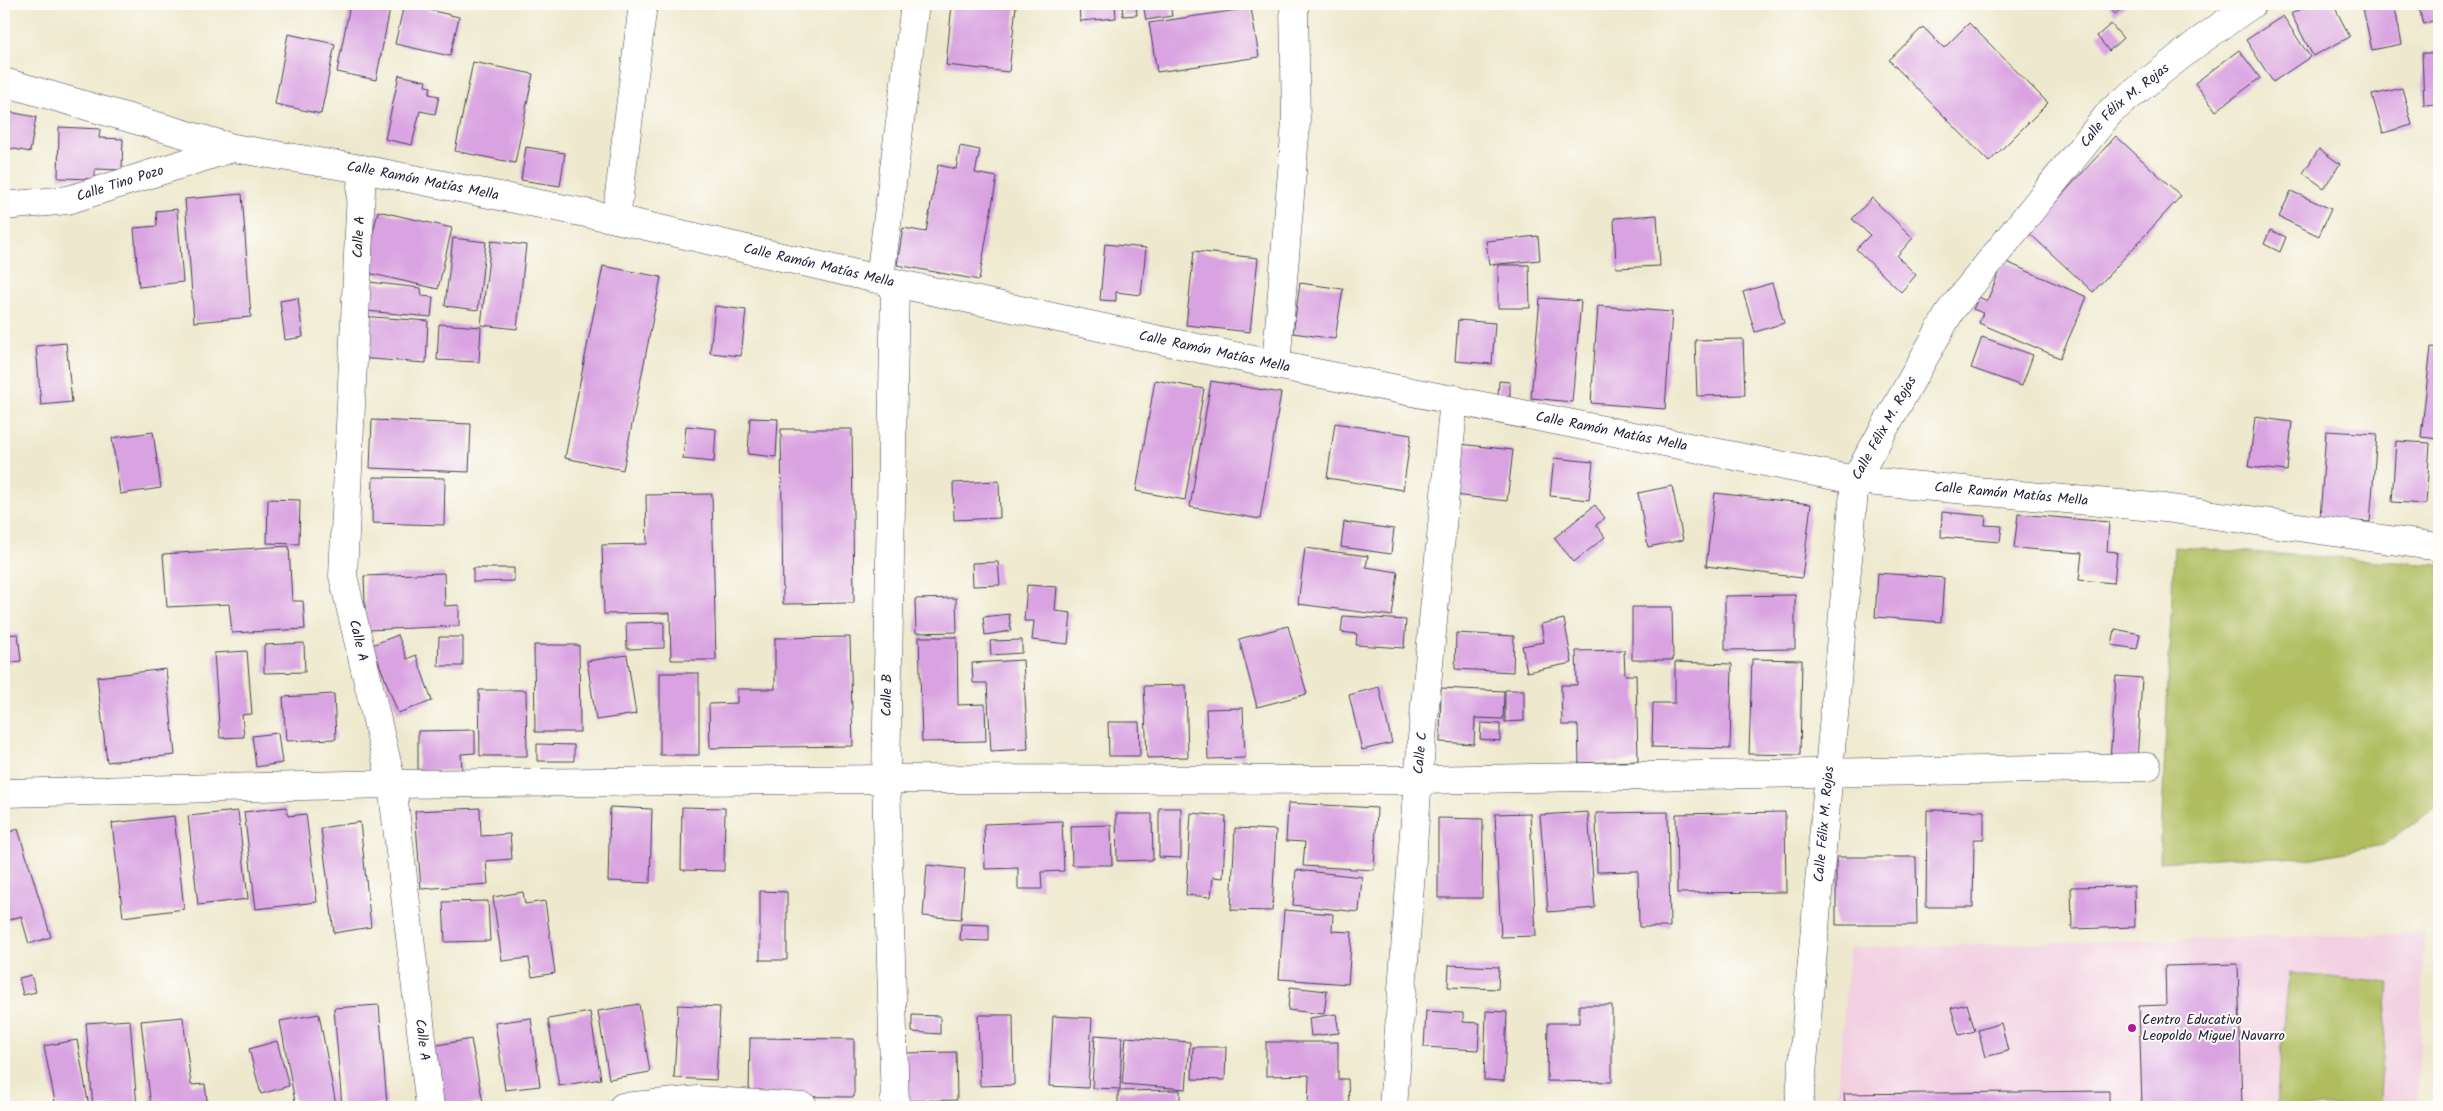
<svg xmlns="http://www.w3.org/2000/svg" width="2443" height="1111" font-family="Kalam,sans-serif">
  <rect width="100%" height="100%" fill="#fdfcf7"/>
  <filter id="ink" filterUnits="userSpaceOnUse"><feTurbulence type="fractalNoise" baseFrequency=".02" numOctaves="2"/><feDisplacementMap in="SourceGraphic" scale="10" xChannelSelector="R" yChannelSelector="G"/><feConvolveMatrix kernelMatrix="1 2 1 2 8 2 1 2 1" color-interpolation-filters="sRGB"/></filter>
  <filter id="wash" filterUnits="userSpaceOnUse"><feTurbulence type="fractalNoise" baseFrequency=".0096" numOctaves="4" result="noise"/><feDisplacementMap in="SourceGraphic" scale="20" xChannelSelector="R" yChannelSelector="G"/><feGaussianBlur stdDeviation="1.12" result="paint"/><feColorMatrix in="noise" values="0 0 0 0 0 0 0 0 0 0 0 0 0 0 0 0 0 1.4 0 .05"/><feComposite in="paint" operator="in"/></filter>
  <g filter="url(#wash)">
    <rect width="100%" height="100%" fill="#eee9ce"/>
    <path fill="#f2cfe1" d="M2425,933L2417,1107H1836L1849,948Z"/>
    <path fill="#afbd5f" stroke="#68704d" d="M2174,547L2439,565V805L2383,845L2307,859L2231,857L2160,862Z
      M2289,973L2389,983L2379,1107H2276Z"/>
    <g id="blocks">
      <path fill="#d9a2e1" d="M350,4H391L376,80L337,72Z
        M404,4L459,17L450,56L395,44Z
        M952,4L1016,5L1009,72L946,65Z
        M1079,4H1115L1116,18L1080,21Z
        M1122,4H1136L1137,15L1123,16Z
        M1143,4H1170L1172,16L1146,20Z
        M2107,4H2128L2115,14Z
        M2310,4H2333L2350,37L2313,56L2291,14Z
        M2362,4H2394L2402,44L2372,50Z
        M2418,4H2439V19L2423,24Z
        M1251,8L1259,57L1157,72L1149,23Z
        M2283,16L2310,57L2273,82L2246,40Z
        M1969,23L2048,103L1989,162L1889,60L1923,27L1944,48Z
        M2111,24L2123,38L2109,51L2097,36Z
        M288,34L335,44L321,114L275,104Z
        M2239,50L2260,78L2216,111L2195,83Z
        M2422,53H2439V104L2424,105Z
        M473,62L533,74L515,163L455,151Z
        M399,75L426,81L425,86L431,87L429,94L439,96L435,114L420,111L412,145L385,139Z
        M2402,88L2412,125L2383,133L2372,95Z
        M4,111L36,117L30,152L4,147Z
        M59,127L100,129L99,138L123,139L122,170L95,169V179L58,178Z
        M2116,136L2181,196L2093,292L2028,232Z
        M960,146L980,150L975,173L997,177L979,280L897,265L903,228L926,232L938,165L956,169Z
        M526,147L565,153L560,186L521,180Z
        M2319,149L2340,164L2324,188L2303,173Z
        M2291,191L2331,209L2319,236L2279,217Z
        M242,194L251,317L194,322L185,199Z
        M1872,198L1913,238L1897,256L1916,275L1901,292L1856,249L1870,235L1852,219Z
        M177,209L183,282L139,287L134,228L157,226L156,211Z
        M378,211L452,228L438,289L364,272Z
        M1657,215L1660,266L1616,268L1614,218Z
        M2270,230L2286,237L2280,252L2264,244Z
        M1538,236L1540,260L1489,265L1486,241Z
        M453,238L486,242L478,310L445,306Z
        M491,241L526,245L517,329L481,325Z
        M1105,244L1146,248L1141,295L1116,292V301L1100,300Z
        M1194,251L1258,258L1250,332L1186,325Z
        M2004,261L2087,297L2060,358L1979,323L1983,313L1973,309L1979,297L1987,301Z
        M1498,265H1529L1530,308H1498Z
        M603,266L661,277L623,470L565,458Z
        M369,282L421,288L422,296L433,297L431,317L366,311Z
        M1300,283L1343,289L1335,339L1293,333Z
        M1772,283L1784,323L1755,332L1743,292Z
        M298,298L303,337L285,340L280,301Z
        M1540,298L1581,301L1572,402L1531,398Z
        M715,306L746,310L741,356L710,353Z
        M1598,306L1672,312L1665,409L1591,403Z
        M360,316L428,321L426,363L357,358Z
        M1458,320L1495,323L1492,364L1455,361Z
        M439,324L481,327L479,362L437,360Z
        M1982,337L2033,355L2022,386L1971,368Z
        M1743,339L1745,395L1697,396L1695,340Z
        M66,343L72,402L41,405L36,346Z
        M2431,347L2439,348V439L2421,437Z
        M1155,380L1204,389L1185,500L1136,491Z
        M1211,381L1281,393L1260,519L1190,507Z
        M1499,381L1510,382V397L1498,396Z
        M2255,417L2292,422L2287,471L2249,467Z
        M750,418L778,419L776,457L748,454Z
        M372,420L471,424L469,472L370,468Z
        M1335,423L1411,435L1403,490L1327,478Z
        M686,426L716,429L714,462L683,459Z
        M781,429H852L854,603L783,604Z
        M2326,431L2377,434L2370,522L2320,519Z
        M153,432L161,488L120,494L112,438Z
        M2396,441L2430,443L2426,504L2392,502Z
        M1460,444L1513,450L1507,501L1454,495Z
        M1554,458L1593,462L1589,500L1550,496Z
        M373,477L445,478L444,525L372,523Z
        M999,481L1000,518L954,520L953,483Z
        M1672,486L1683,540L1648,547L1638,493Z
        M1715,493L1811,504L1802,578L1706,566Z
        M712,494L716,660H671L670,613L604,614L602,545L647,544L646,495Z
        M268,499L300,500L299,544L267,543Z
        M1595,505L1605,518L1596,525L1605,537L1574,562L1554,538Z
        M1942,512L1986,516L1985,525L2002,526L2000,542L1941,537Z
        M2018,514L2109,522L2107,551L2117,552L2114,583L2079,580L2082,553L2014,548Z
        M1344,522L1394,529L1391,554L1341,547Z
        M289,546L292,601H303L305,629L232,633L229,604L167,607L163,554Z
        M1305,548L1368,556L1366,567L1398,572L1392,616L1298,604Z
        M998,562L1000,585L973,586L972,563Z
        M473,568H514V581L473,582Z
        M444,573L445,606L459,605V626L366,630L364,576Z
        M1878,573L1944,578L1941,622L1875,617Z
        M1027,585L1057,587L1055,611L1071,613L1068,644L1032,640L1034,621H1024Z
        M1795,595V649L1725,650V596Z
        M956,598L957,632L916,633L915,599Z
        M1632,607H1672L1673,660H1632Z
        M1009,614L1011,631L985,635L983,617Z
        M1343,616L1406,620L1404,648L1356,645L1357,634L1341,632Z
        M1564,619L1572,663L1527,672L1522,646L1544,642L1541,624Z
        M664,622V648L627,649L626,623Z
        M1288,626L1307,694L1257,707L1239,639Z
        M2115,629L2140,634L2137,649L2112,645Z
        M1456,633L1514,636L1513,672L1455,669Z
        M18,634L21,661L4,663V635Z
        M398,635L407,659L416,655L432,701L398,713L372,645Z
        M439,637H463V666H438Z
        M850,637L853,746L710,748L709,704L737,703V689H775V638Z
        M919,637H957L958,705L985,704L986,741L922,742Z
        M1022,640V653L991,655L990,641Z
        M304,643L305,672L264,673V645Z
        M534,645H579L580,732H535Z
        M1624,650L1625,675H1636L1638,761L1579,763L1578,725H1562L1561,685H1577L1576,651Z
        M247,651L252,714L242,715L244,737L220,738L214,653Z
        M627,655L636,714L596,720L587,661Z
        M1752,659L1802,660L1800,755L1749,754Z
        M1023,660L1028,749L991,751L987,683H973L972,663Z
        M1675,662L1732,664L1730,749L1652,747L1653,703H1675Z
        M166,669L175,755L107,762L97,677Z
        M660,673H699V755H660Z
        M2116,676L2142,678L2137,762L2110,760Z
        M1186,685L1188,757L1147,758L1144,686Z
        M1379,687L1392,743L1362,750L1349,695Z
        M1441,688L1504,691L1503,719L1475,718L1474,744L1440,742Z
        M479,690H526L527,756H480Z
        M1505,690H1524V721L1505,722Z
        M334,694L336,739L286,741L283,697Z
        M1243,708L1245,758L1208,759L1206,709Z
        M1108,722H1139L1140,756H1109Z
        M1481,723L1500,724V741L1480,739Z
        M475,730V753L461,754L462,770L418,771V731Z
        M278,733L282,763L256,767L252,736Z
        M537,744L574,745V761H537Z
        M1288,803L1377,808L1374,870L1303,866L1305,842L1286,841Z
        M286,807L288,816L306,814L317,902L256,909L244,812Z
        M610,807L652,809L650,883L608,881Z
        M682,807L725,808L724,871L681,870Z
        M480,808L481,836L510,834L512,859L486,861L488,884L421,889L415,811Z
        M1159,808H1181V858L1159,857Z
        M1927,810L1984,811V839H1974L1973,907H1926Z
        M238,811L248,899L198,905L188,816Z
        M1588,812L1595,908L1548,912L1540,815Z
        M1668,812L1670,927H1639L1638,871L1597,872L1596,813Z
        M1785,812L1786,892L1677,893L1676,814Z
        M1191,813L1226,816L1223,878L1213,877L1211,897L1186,895Z
        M1530,813L1536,936L1501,937L1495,814Z
        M1116,814H1152L1153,860L1117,861Z
        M174,816L184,909L123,917L112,823Z
        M1438,818L1483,819L1482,898H1438Z
        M1062,821L1064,871L1041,872L1042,889H1018V868L985,869L984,824Z
        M360,822L371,927L334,933L321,828Z
        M1111,825L1112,865H1072L1071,826Z
        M1235,828L1276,830L1272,911L1231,910Z
        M18,829L51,937L29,944L21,916L6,921L4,913V834Z
        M1836,857H1916L1917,925H1836Z
        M927,865L965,869L961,919L923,916Z
        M1296,870L1362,877L1359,912L1293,905Z
        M2134,886L2135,927L2072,929L2071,887Z
        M760,891L787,892V960H760Z
        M523,892L525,904L545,901L555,973L532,977L529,958L502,961L493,897Z
        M488,901L490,941L445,942L443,902Z
        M1284,910L1333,914L1332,931L1352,932L1348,984L1279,979Z
        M961,924L989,925V941L960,940Z
        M2238,964L2242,1107H2142L2139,1006L2166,1005L2165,966Z
        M1449,965L1499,967L1498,989L1448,987Z
        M31,975L36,992L23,995L19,978Z
        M1290,987L1327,991L1324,1014L1288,1010Z
        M639,1004L650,1072L609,1079L598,1011Z
        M1967,1004L1975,1031L1959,1035L1951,1008Z
        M379,1005L387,1104L342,1107L334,1008Z
        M678,1005L720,1007L716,1080L674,1078Z
        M1579,1005H1612V1082L1547,1081L1548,1023H1579Z
        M1426,1011L1463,1013V1022L1480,1023L1478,1050L1424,1047Z
        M1486,1011L1507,1012L1504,1081L1484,1080Z
        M590,1012L601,1079L559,1086L548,1019Z
        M319,1014L336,1105L296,1107L280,1021Z
        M1336,1014L1339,1033L1311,1036L1309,1018Z
        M912,1015L940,1016V1034L912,1032Z
        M978,1015H1013L1014,1085L980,1086Z
        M1053,1016L1092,1018L1088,1088L1049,1086Z
        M183,1017L191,1085L205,1084L208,1107H151L141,1021Z
        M531,1018L540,1086L505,1090L495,1023Z
        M130,1020L137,1107H93L86,1023Z
        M2001,1023L2008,1051L1985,1057L1978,1030Z
        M1095,1035L1122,1037L1120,1089L1092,1088Z
        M1126,1037L1190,1042L1186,1089L1122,1084Z
        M750,1038L854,1039V1097L749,1096Z
        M471,1039L483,1103L443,1107L432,1046Z
        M77,1040L89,1107H56L44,1046Z
        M277,1041L289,1086L261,1094L249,1049Z
        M1266,1042H1338V1079H1348L1349,1107H1308L1309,1075L1266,1076Z
        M1193,1047H1226L1225,1080L1192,1079Z
        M956,1052L957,1100L905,1101L903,1053Z
        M1180,1090V1107H1118V1091Z
        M2109,1091V1107H1845L1844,1094Z"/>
    </g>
  </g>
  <g filter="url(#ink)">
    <use href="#blocks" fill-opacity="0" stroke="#414051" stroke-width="1"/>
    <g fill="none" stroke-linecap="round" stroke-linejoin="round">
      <g stroke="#414051" stroke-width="29">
        <g id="minor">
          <path id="s1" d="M4,82L233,148L362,169L616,219L895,283L1276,365L1855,480L2165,508L2439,547"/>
          <path id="s2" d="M362,169L343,576L392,784L430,1107"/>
          <path id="s3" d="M4,206L68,200L233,148"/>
          <path d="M616,219L643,4"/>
          <path d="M880,278L915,4"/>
          <path d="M895,283L886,779L895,1107"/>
          <path d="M1276,365L1296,123L1294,4"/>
          <path d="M4,793L392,784L886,779L1418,780L2147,767"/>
          <path d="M623,1107L698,1100L804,1107"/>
          <path id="s4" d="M1393,1107L1418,780L1454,399"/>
          <path id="s5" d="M1799,1107L1855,480L1951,310L2111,111L2197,43L2252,4"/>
        </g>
      </g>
      <use href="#minor" stroke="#fff" stroke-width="28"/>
    </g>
  </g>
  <circle fill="#b5179e" stroke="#fdfcf7" stroke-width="2" cx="2132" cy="1028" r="5"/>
  <g text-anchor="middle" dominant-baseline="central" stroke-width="4" stroke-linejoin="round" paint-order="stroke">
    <g font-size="14" fill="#22223b" stroke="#fdfcf7">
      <text stroke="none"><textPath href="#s5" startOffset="1094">Calle Félix M. Rojas</textPath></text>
      <text stroke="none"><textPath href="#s1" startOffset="431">Calle Ramón Matías Mella</textPath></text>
      <text stroke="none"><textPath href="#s3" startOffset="119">Calle Tino Pozo</textPath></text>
      <text transform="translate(359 237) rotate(-87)">Calle A</text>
      <text stroke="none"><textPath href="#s1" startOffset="836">Calle Ramón Matías Mella</textPath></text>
      <text stroke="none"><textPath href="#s1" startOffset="1241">Calle Ramón Matías Mella</textPath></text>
      <text stroke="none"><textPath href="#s5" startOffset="689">Calle Félix M. Rojas</textPath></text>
      <text stroke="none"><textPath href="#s1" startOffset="1646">Calle Ramón Matías Mella</textPath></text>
      <text stroke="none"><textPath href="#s1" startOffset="2051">Calle Ramón Matías Mella</textPath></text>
      <text stroke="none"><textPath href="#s2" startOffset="474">Calle A</textPath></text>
      <text transform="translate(887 695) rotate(-89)">Calle B</text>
      <text stroke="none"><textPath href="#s4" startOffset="355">Calle C</textPath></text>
      <text stroke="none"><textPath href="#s5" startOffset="284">Calle Félix M. Rojas</textPath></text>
      <text stroke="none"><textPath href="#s2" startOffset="879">Calle A</textPath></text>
    </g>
    <g font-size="14" fill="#22223b" stroke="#fdfcf7" text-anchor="start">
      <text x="2142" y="1020">Centro Educativo<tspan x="2142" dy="16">Leopoldo Miguel Navarro</tspan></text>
    </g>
  </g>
  <rect width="2443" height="1111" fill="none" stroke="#fdfcf7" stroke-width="20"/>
</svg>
